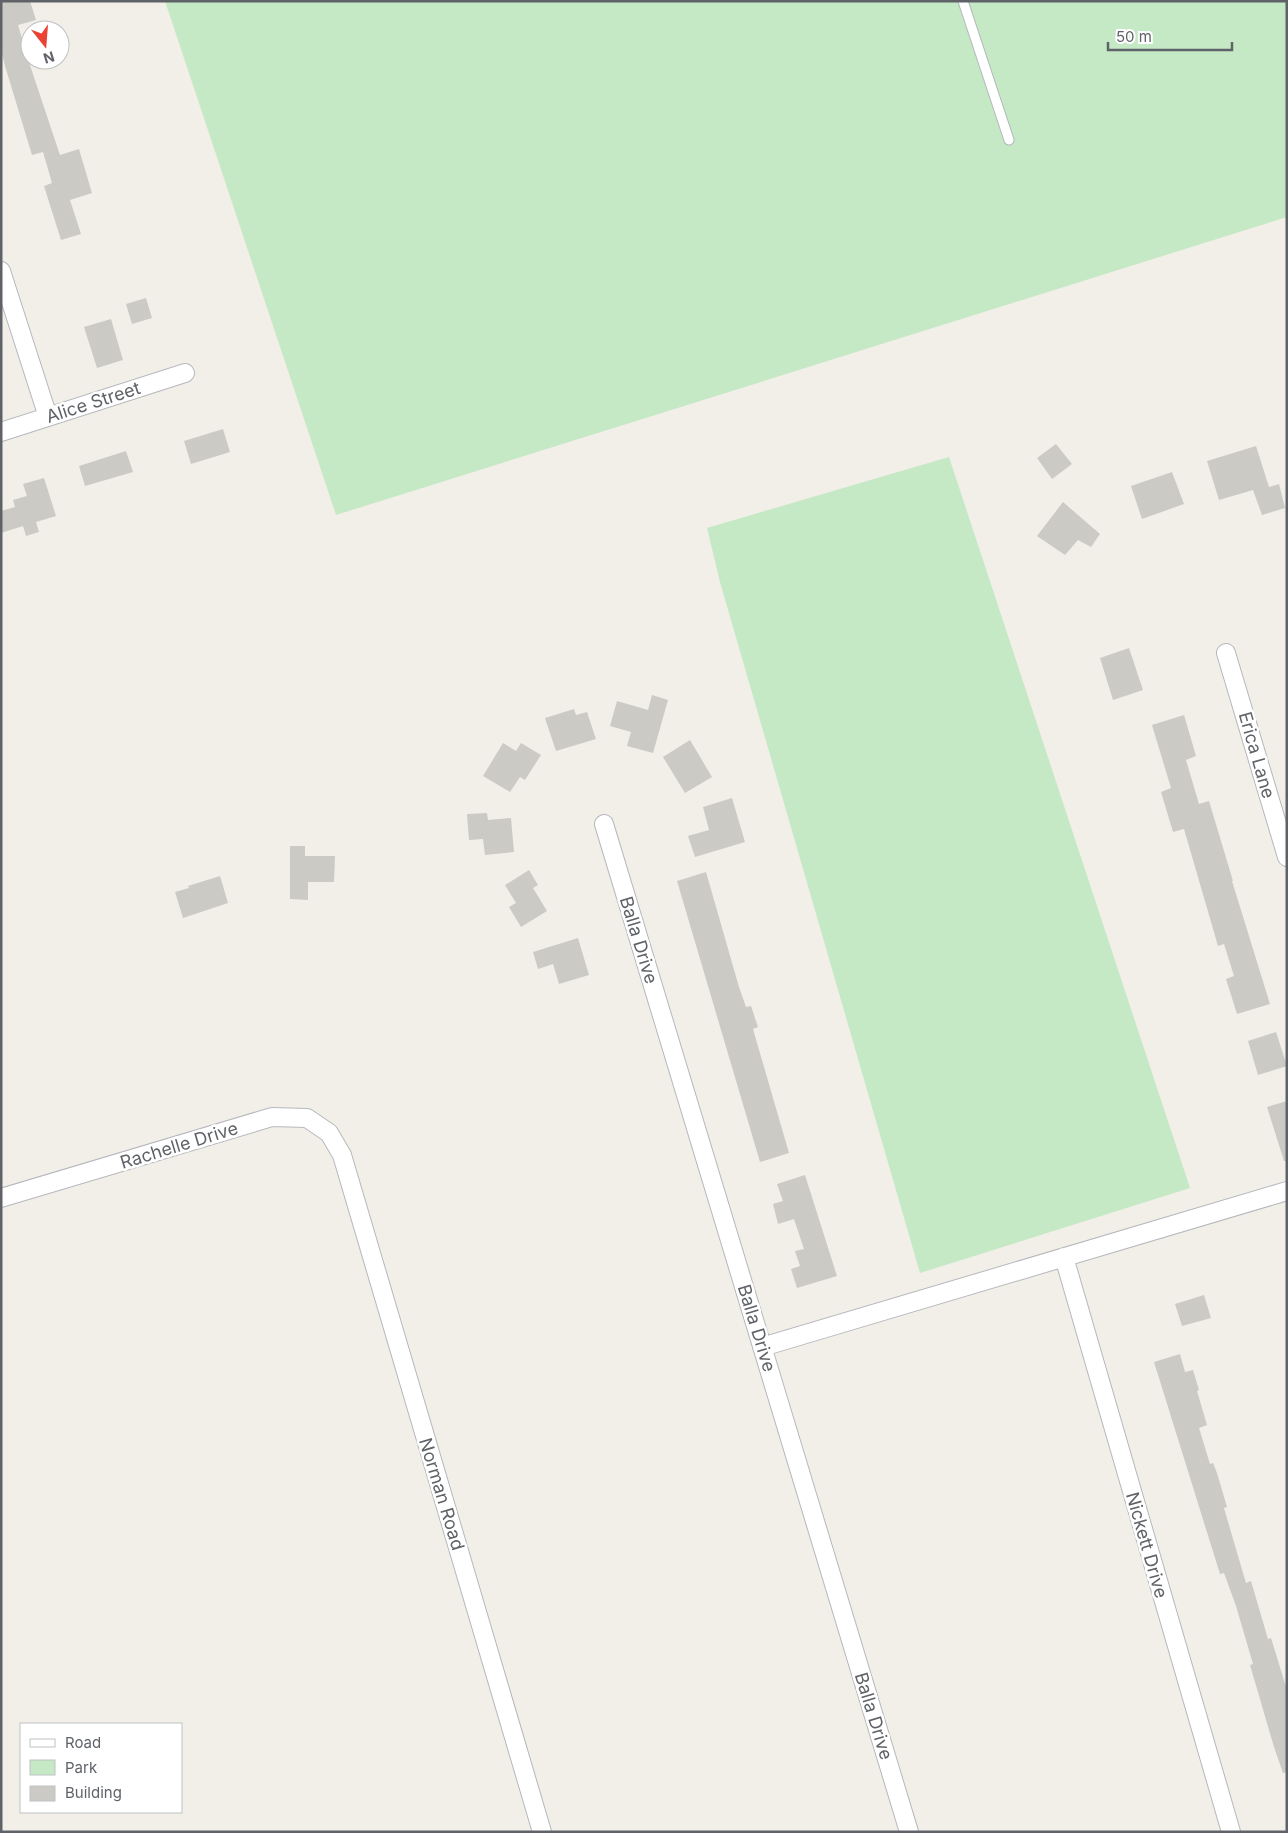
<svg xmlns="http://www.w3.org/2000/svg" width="1288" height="1833" font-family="Inter,sans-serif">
  <rect width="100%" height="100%" fill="#f1efe8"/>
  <path fill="#c5e8c5" d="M165,1H1287V217L336,515Z
    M949,457L1190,1188L920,1273L720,582L707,528Z"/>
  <path fill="#cccac5" d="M1,1H30L36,20L18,25L28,59L60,155L79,149L92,193L70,200L81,234L61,240L44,186L52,183L43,152L32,155L5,66L1,49Z
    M146,298L152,318L132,324L126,304Z
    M111,319L123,360L97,368L84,327Z
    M223,429L230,452L191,464L184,441Z
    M1056,444L1072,464L1052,479L1037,458Z
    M1256,446L1269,487L1279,484L1285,508L1262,515L1253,490L1219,500L1207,461Z
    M126,451L133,472L85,486L79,466Z
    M1172,472L1184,504L1142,519L1131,486Z
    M44,478L56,516L36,522L39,532L26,536L23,526L1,533V511L15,507L13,500L27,496L23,484Z
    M1063,502L1100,534L1091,547L1078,540L1065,555L1037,536Z
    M1129,648L1143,690L1113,700L1100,658Z
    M652,695L668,700L653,753L627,746L631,732L610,726L617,701L648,710Z
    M574,709L576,715L587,712L596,739L556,751L545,718Z
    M1184,715L1196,756L1186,760L1199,804L1209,801L1233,881H1232L1270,1004L1237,1014L1226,979L1234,976L1224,944L1218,946L1184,829L1173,832L1161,792L1171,788L1152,725Z
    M690,740L712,777L685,793L663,757Z
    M503,743L516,751L521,743L541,755L525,780L520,777L510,792L483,776Z
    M732,798L745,842L695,857L688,836L709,830L703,807Z
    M487,813L488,820L511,818L514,852L485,855L483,839L469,840L467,814Z
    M290,846H305V856H335L334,882H308V900L290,899Z
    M529,870L538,885L533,888L547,911L521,927L509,907L516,903L505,885Z
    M706,872L739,987L746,1007L751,1006L758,1027L753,1029L789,1153L760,1162L677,881Z
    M220,876L228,903L183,918L175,892L189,888L188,886Z
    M578,938L589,975L559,984L553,964L538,969L533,952Z
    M1276,1032L1287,1066L1258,1075L1248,1041Z
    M1287,1101V1161H1284L1267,1107Z
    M805,1175L837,1276L797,1288L791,1269L800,1266L795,1251L804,1249L794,1219L778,1224L773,1204L783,1201L777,1184Z
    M1204,1295L1211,1318L1182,1326L1175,1304Z
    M1180,1354L1185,1372L1193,1370L1199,1390L1197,1391L1207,1425L1199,1428L1210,1464L1213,1463L1217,1473L1227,1507L1224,1508L1246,1583L1251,1581L1268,1639L1271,1638L1287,1690V1772L1283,1773L1274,1747L1250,1665L1253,1664L1236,1606L1224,1573L1220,1574L1154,1362Z"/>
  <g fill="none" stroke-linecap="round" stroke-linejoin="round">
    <g stroke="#b5b8bc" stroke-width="11">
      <path id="lane" d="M963,1L1009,140"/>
    </g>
    <g stroke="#b5b8bc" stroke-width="20">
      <path id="street" d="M1,271L48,417
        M1,432L185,373
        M1226,653L1287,857
        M604,824L909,1832
        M1,1198L272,1117L307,1118L329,1133L342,1155L542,1832
        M1064,1257L1231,1832
        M762,1347L1287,1191"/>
    </g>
    <use href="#lane" stroke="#fff" stroke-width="9"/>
    <use href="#street" stroke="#fff" stroke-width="18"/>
  </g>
  <g text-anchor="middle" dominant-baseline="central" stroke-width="5" stroke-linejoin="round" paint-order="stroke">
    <g font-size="18" fill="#5f6368" stroke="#fff">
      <text transform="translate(93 402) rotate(-18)">Alice Street</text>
      <text transform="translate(1257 755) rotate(74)">Erica Lane</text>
      <text transform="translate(639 940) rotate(73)">Balla Drive</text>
      <text transform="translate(179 1145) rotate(-17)">Rachelle Drive</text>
      <text transform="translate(757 1328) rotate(73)">Balla Drive</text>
      <text transform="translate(442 1494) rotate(73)">Norman Road</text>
      <text transform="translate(1147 1545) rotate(74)">Nickett Drive</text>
      <text transform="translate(874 1716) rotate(73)">Balla Drive</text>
    </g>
  </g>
  <rect width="1288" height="1833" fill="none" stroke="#5f6368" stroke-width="5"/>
  <rect x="20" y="1723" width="162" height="90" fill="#ffffff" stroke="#bfc1c3"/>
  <rect x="30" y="1739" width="25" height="8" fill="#ffffff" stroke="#bfc1c3"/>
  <text x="65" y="1748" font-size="15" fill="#5f6368">Road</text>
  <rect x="30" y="1760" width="25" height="15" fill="#c5e8c5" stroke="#bfc1c3"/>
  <text x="65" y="1773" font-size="15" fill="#5f6368">Park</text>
  <rect x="30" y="1786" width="25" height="15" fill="#cccac5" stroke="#bfc1c3"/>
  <text x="65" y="1798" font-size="15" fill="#5f6368">Building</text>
  <g transform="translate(45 45) rotate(163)"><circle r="24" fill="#ffffff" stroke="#bfc1c3"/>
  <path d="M0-4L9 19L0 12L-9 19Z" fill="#ea4335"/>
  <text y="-8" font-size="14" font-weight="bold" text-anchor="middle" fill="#5f6368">N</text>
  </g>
  <path d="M1108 42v8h124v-8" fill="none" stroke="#5f6368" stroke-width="2.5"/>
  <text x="1116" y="42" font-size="15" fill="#5f6368" stroke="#ffffff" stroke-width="4" paint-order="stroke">50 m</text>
</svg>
